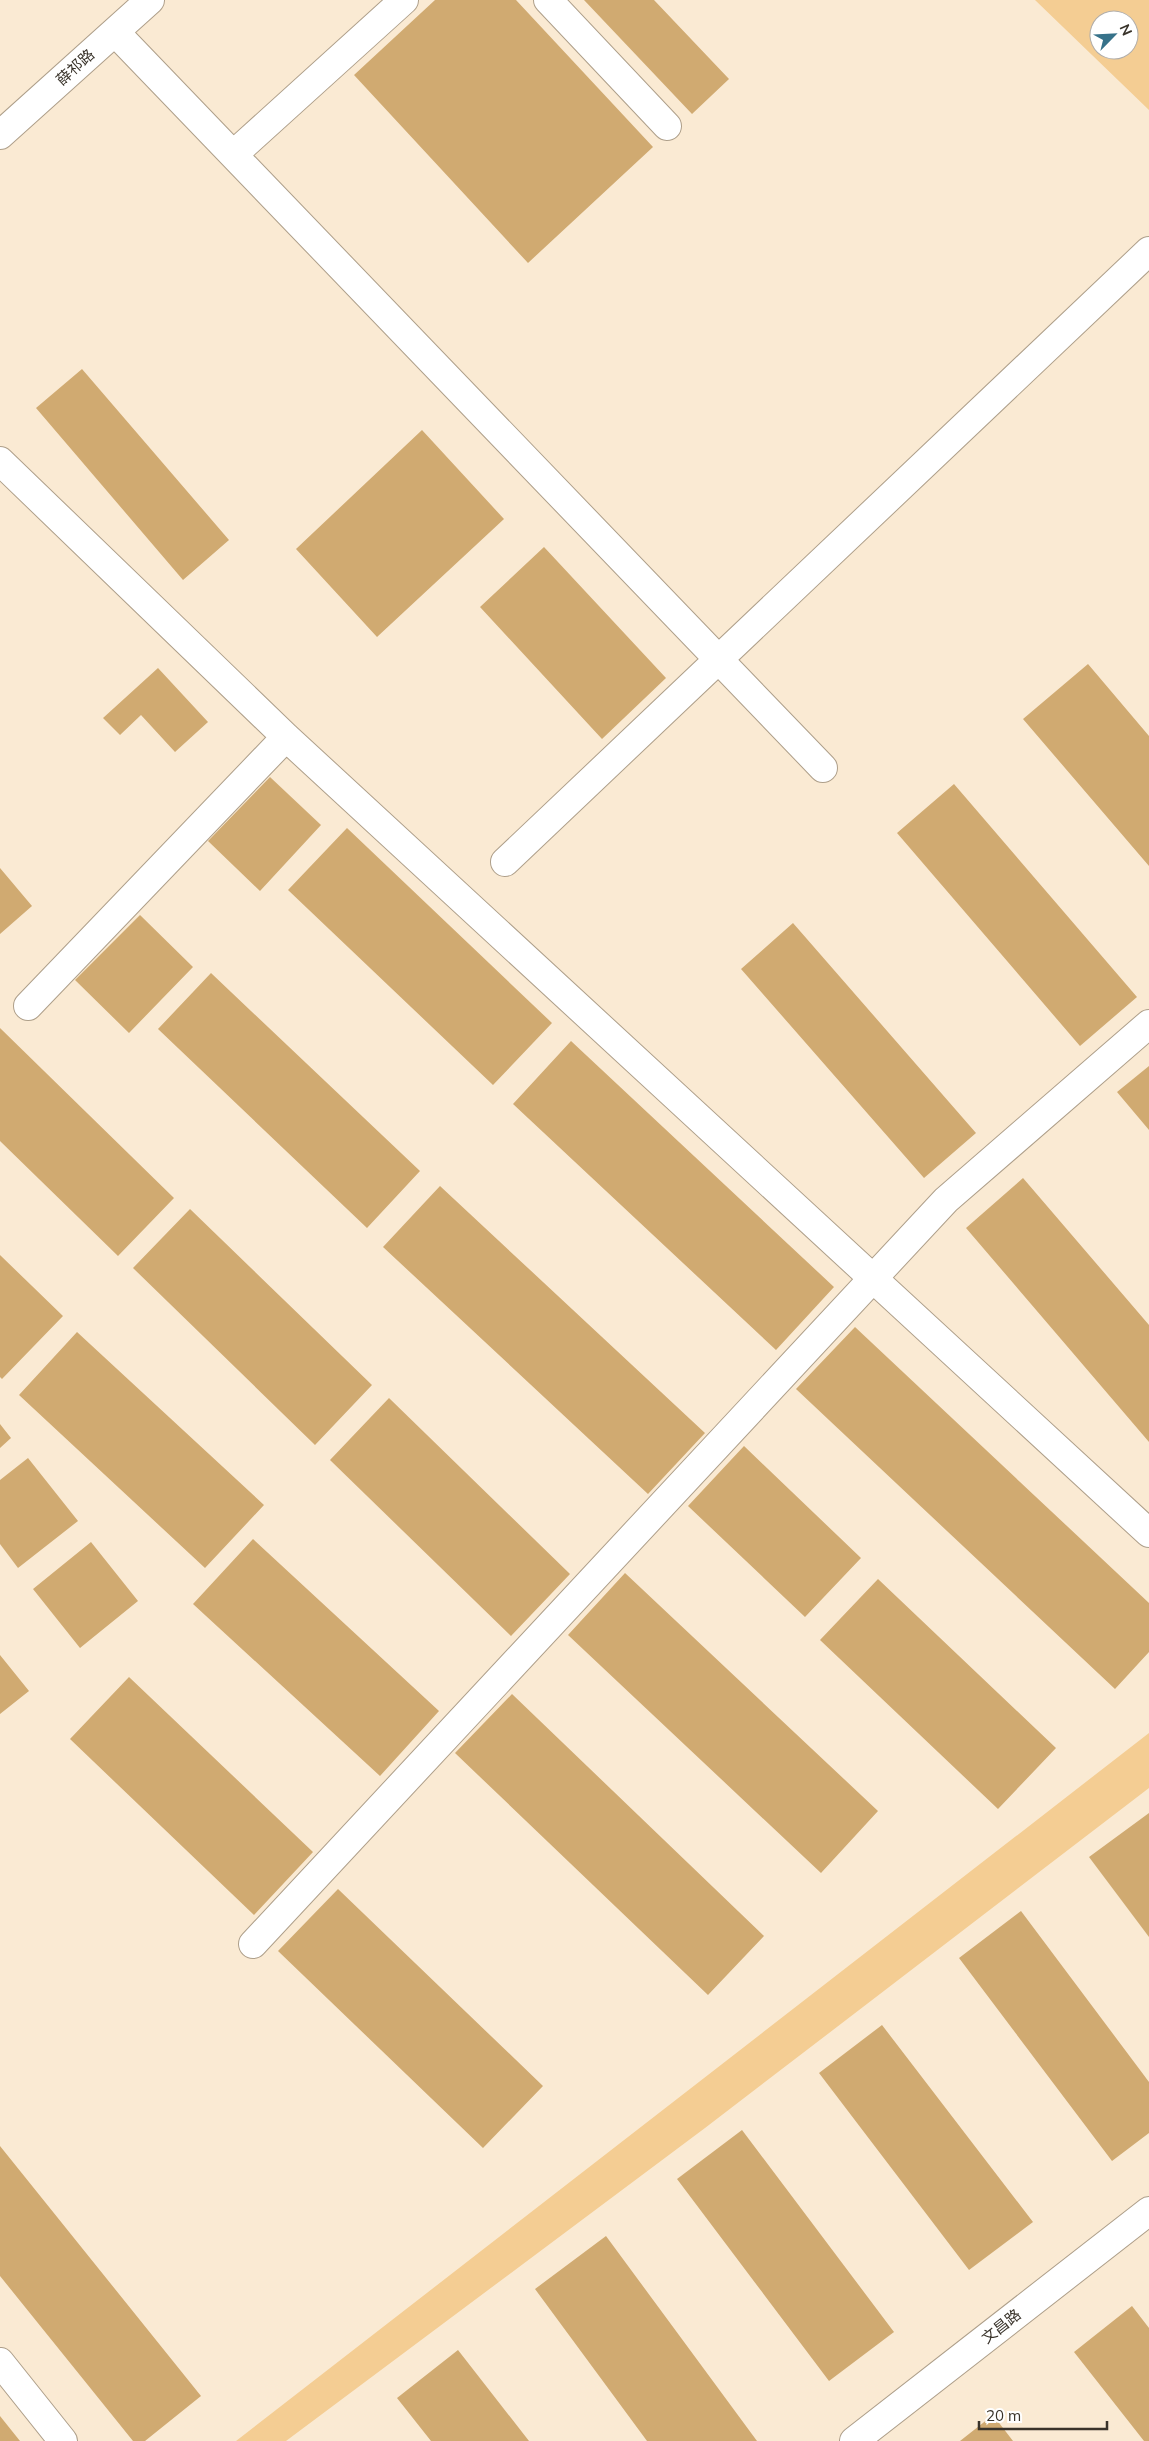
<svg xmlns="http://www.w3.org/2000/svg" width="1149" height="2441" font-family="Mulish,'Noto Sans SC',sans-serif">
  <rect width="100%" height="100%" fill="#faead3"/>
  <path fill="#f4cd93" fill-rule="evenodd" d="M1035,0H1149V110ZM1099,20H1129V50H1099Z
    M1149,1733V1788L705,2128L286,2441H236Z"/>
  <path fill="#d0aa71" d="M435,0H516L653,147L528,263L354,75Z
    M584,0H654L729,79L692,114Z
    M82,369L229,540L183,580L36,408Z
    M422,430L504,519L377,637L296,549Z
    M544,547L666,678L602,739L480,607Z
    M1088,664L1149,736V866L1023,719Z
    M158,668L208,722L175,752L141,715L120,735L103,718Z
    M270,777L321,825L260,891L208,841Z
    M954,784L1137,997L1080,1046L897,833Z
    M347,828L552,1023L493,1085L288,890Z
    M0,868L32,906L0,934Z
    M140,915L193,967L129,1033L75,980Z
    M793,923L976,1133L924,1178L741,969Z
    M211,973L420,1171L367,1228L158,1029Z
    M0,1028L174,1198L118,1256L0,1141Z
    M571,1041L834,1287L776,1350L513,1104Z
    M1149,1066V1130L1117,1092Z
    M1023,1178L1149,1325V1442L966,1228Z
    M440,1186L705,1433L648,1494L383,1247Z
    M190,1209L372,1385L315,1445L133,1268Z
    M0,1255L63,1316L2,1379L0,1377Z
    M855,1327L1149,1603V1652L1115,1689L796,1389Z
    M77,1332L264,1505L205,1568L19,1395Z
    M389,1398L570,1574L511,1636L330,1460Z
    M0,1424L11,1438L0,1448Z
    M744,1446L861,1558L805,1617L688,1506Z
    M28,1458L78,1521L18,1568L0,1544V1480Z
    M253,1539L439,1711L380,1776L193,1604Z
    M91,1542L138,1601L80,1648L33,1589Z
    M625,1573L878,1811L821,1873L568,1635Z
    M878,1579L1056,1748L998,1809L820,1640Z
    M0,1655L29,1691L0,1714Z
    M129,1677L313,1852L254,1915L70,1739Z
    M512,1694L764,1936L708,1995L455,1753Z
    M1149,1813V1937L1089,1857Z
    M338,1889L543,2086L483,2148L278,1951Z
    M1021,1911L1149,2082V2133L1112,2161L959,1958Z
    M882,2025L1033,2222L969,2270L819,2073Z
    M742,2130L894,2332L829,2381L677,2179Z
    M0,2146L201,2396L145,2441H133L0,2276Z
    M606,2236L757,2441H647L535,2289Z
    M1132,2306L1149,2328V2441H1144L1074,2352Z
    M458,2350L529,2441H431L397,2398Z
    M993,2415L1013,2441H960Z
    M0,2416L20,2441H0Z"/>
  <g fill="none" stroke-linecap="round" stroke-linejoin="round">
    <g stroke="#ae9f8a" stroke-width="30">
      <path id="minor" d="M548,0L667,126
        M115,32L823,768
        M0,135L150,0
        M234,154L404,0
        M0,461L286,737L1149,1533
        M505,862L1149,251
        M28,1006L286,737
        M253,1944L946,1200L1149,1024
        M0,2362L63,2441
        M854,2441L1149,2211"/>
    </g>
    <use href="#minor" stroke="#fff" stroke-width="28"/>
  </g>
  <g text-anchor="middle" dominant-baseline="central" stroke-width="5" stroke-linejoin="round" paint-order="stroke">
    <g font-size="15" fill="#39332a" stroke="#fff">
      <text transform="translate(75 67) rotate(-42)">薛祁路</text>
      <text transform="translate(1001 2326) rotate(-38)">文昌路</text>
    </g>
  </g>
  <g transform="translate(1114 35) rotate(66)"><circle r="24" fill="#ffffff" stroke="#b0adaa"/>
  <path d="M0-4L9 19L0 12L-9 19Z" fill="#37728a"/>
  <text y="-8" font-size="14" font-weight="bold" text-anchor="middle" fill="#39332a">N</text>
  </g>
  <path d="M979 2421v8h128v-8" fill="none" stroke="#39332a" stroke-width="2.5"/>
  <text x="986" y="2421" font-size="15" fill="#39332a" stroke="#ffffff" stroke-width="4" paint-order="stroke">20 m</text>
</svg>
